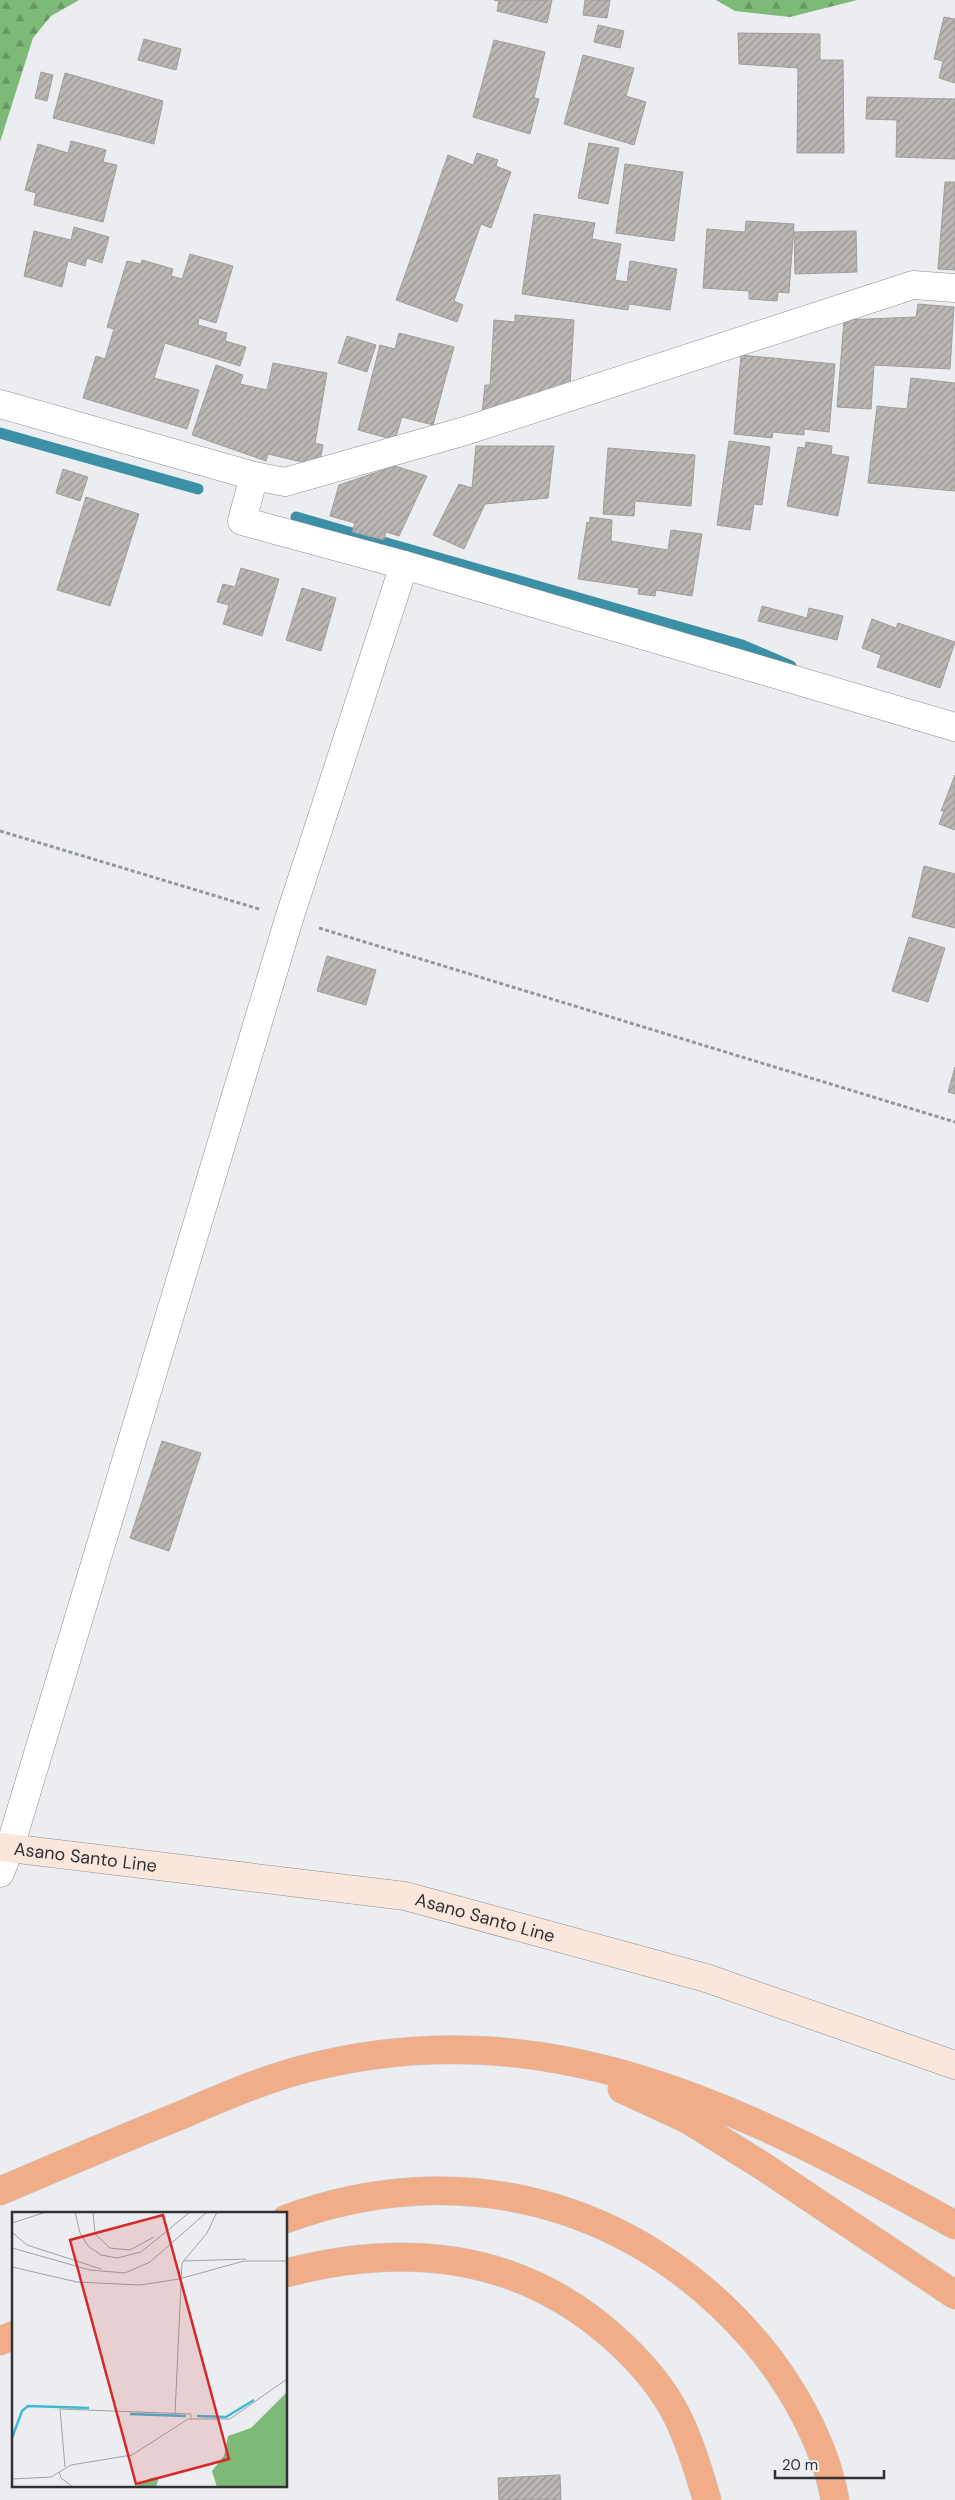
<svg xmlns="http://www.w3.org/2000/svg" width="955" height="2500" font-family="'DM Sans',sans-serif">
  <defs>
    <pattern id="forest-firs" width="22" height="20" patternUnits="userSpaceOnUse" patternTransform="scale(1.25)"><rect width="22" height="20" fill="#7db977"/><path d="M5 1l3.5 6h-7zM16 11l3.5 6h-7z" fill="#679762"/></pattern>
    <pattern id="building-hatch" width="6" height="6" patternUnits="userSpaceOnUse" patternTransform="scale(1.25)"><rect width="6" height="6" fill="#bab7b5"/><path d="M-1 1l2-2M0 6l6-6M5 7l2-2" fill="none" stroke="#989594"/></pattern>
  </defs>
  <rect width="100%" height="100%" fill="#ebedf0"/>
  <path fill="url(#forest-firs)" d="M0,0H79L51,16L33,38L0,142Z
    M716,0H857L790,17L735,11Z"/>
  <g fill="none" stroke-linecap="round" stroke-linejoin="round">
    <path stroke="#3b90a5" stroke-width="11" d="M0,433L198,489
      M296,517L742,645L791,666"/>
  </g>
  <path fill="url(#building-hatch)" stroke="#a09e9b" d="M494,0H552L547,23L497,11L499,1Z
    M585,0H610L607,18L583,15Z
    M944,17L955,19V83L939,78L943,61L934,59Z
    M598,25L624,31L620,48L594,42Z
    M738,33L820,34V60H843L844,153H797L798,68L739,64Z
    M144,39L181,49L176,70L138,60Z
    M494,40L545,52L534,98L539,99L530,134L473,117Z
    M583,55L634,68L626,96L646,102L634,145L564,124Z
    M41,72L53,75L47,101L35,98Z
    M65,73L163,101L154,144L53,118Z
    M867,97L955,99V159L896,157L897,120L866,119Z
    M71,141L106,150L103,162L117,165L103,222L34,205L36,193L25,190L38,144L68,153Z
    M589,143L619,148L608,204L578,198Z
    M477,153L498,160L496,166L511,172L491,228L481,224L454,301L463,305L457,322L396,300L448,155L473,165Z
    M625,164L683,172L674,241L616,233Z
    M945,182H955V270L938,269Z
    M534,214L595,223L592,239L621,244L615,280L627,282L630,261L677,269L670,310L629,304L628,310L522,294Z
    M746,221L794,224L789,293L778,292L777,301L749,299V291L703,288L707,229L745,232Z
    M74,227L109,237L102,263L87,258L85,266L68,261L62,287L24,276L34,231L71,240Z
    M856,231L857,272L795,274L794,232Z
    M190,254L233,266L216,323L199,318L198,325L227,333L225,341L246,347L240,366L165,343L154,378L199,390L187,429L83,398L96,356L105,359L114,329L107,327L127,261L141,264L142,260L173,269L171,276L182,279Z
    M918,304L954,307L950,369L874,365L871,409L837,407L844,320L916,317Z
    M515,315L574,320L570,384L482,413L485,385H490L494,320L515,322Z
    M399,333L454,347L433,425L402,417L395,440L358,430L380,345L395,349Z
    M347,336L376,345L367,372L338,363Z
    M741,355L835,364L829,432L804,429V435L773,432L772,438L734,434Z
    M273,363L327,373L315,443L323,445L319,466L268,454L266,461L192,435L216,365L243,375L240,384L267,390Z
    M911,378L955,383V491L868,483L877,406L907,409Z
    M729,441L770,447L762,505L754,504L750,530L717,525Z
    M806,442L832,446L831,454L849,457L838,516L787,506L798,447L805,448Z
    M476,446H554L548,498L485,504L464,549L433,535L459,484L472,488Z
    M608,448L695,455L691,506L635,501L634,516L603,514Z
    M395,466L427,476L399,536L386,532L384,540L352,532L355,523L330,516L339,485Z
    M63,469L88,477L80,501L56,493Z
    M86,497L139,514L110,606L57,590Z
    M590,517L612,520L611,541L668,550L671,530L702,534L692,596L656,590L655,596L638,594L639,588L578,579L587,522L590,523Z
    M241,568L279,579L262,636L223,624L229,605L217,602L223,584L235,587Z
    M302,588L336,598L321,651L286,640Z
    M762,606L807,618L809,608L843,616L837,640L758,621Z
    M872,619L896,628L898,623L955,642L940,688L877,667L881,655L862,648Z
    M955,775V830L939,824L944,811H941Z
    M924,866L955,874V928L912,917Z
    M909,937L945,948L928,1002L892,991Z
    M327,956L376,970L366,1005L317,991Z
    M955,1067V1094L948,1092Z
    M162,1441L201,1453L169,1551L130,1538Z
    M560,2475L561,2500H499L498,2478Z"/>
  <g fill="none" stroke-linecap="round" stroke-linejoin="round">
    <g stroke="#8c8e91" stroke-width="29">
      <path id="minor" d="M0,404L254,476L285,482L465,431L913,285L955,288
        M404,565L955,727
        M0,1873L10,1847"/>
    </g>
    <g stroke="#8c8e91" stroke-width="29">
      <path id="tertiary" d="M10,1847L289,919L404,565L242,521L254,476"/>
    </g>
    <g stroke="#8c8e91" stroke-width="29">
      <g id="secondary">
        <path id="s1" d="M0,1847L405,1896L706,1978L955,2065"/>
      </g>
    </g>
    <g stroke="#c9caca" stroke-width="29">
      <path id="motorway" d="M622,2089L687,2119L761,2165L955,2295
        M0,2191C59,2166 119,2140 179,2116C221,2098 264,2079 308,2068C551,2006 749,2112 955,2225
        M286,2219C459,2155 635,2202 754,2340C791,2383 825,2443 835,2500
        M286,2273C405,2242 518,2253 612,2336C638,2359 663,2387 678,2418C691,2445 699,2472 707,2500
        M0,2341L14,2335"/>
    </g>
    <path stroke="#949698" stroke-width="3" stroke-dasharray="4 2.5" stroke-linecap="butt" d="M0,831L259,909
      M319,928L955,1122"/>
    <use href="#minor" stroke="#fff" stroke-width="28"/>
    <use href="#tertiary" stroke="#fff" stroke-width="28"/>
    <use href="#secondary" stroke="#fae6db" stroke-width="28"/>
    <use href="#motorway" stroke="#f0ad87" stroke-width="28"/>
  </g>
  <g text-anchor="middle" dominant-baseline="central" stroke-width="5" stroke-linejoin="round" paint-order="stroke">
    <g font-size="18" fill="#313233" stroke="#ebedf0">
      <text stroke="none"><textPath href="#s1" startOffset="86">Asano Santo Line</textPath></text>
      <text stroke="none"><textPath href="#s1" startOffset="491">Asano Santo Line</textPath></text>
    </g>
  </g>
  <g transform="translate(12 2212)">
    <rect width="275" height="275" fill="#ebedf0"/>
    <path d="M275,180V275H205L200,259L212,244L216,224L239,216ZM147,265L144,275H123L139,266Z" fill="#7db977"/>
    <path fill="none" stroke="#3fb9d6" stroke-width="2.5" d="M118,202L174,204M185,204L214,205L242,188M0,226L10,199L16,194L77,196"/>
    <path fill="none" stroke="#a1a2a4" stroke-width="1" d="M63,0L68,21L76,34L89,43L105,46L129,40L178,0M81,0L83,22L98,36L118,38L142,25M0,11L34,0M1,21L15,33L89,57M0,36L78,58L113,61L138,50L195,0M171,49L234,47M0,55L65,70L128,73L167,67L232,49H275M163,202L170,51L195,21L205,0M53,255L48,197L179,202V207M47,260L49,266L61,275M0,267L39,265L59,253L120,243L176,207H218L275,167"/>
    <path fill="#d62828" fill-opacity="0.15" stroke="#d62828" stroke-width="2.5" d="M151,3L217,247L124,272L58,28Z"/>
    <rect width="275" height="275" fill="none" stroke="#313233" stroke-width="2.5"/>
  </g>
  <path d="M775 2470v8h109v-8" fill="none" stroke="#313233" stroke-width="2.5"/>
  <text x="782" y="2470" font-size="15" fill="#313233" stroke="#ebedf0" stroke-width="4" paint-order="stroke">20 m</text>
</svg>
